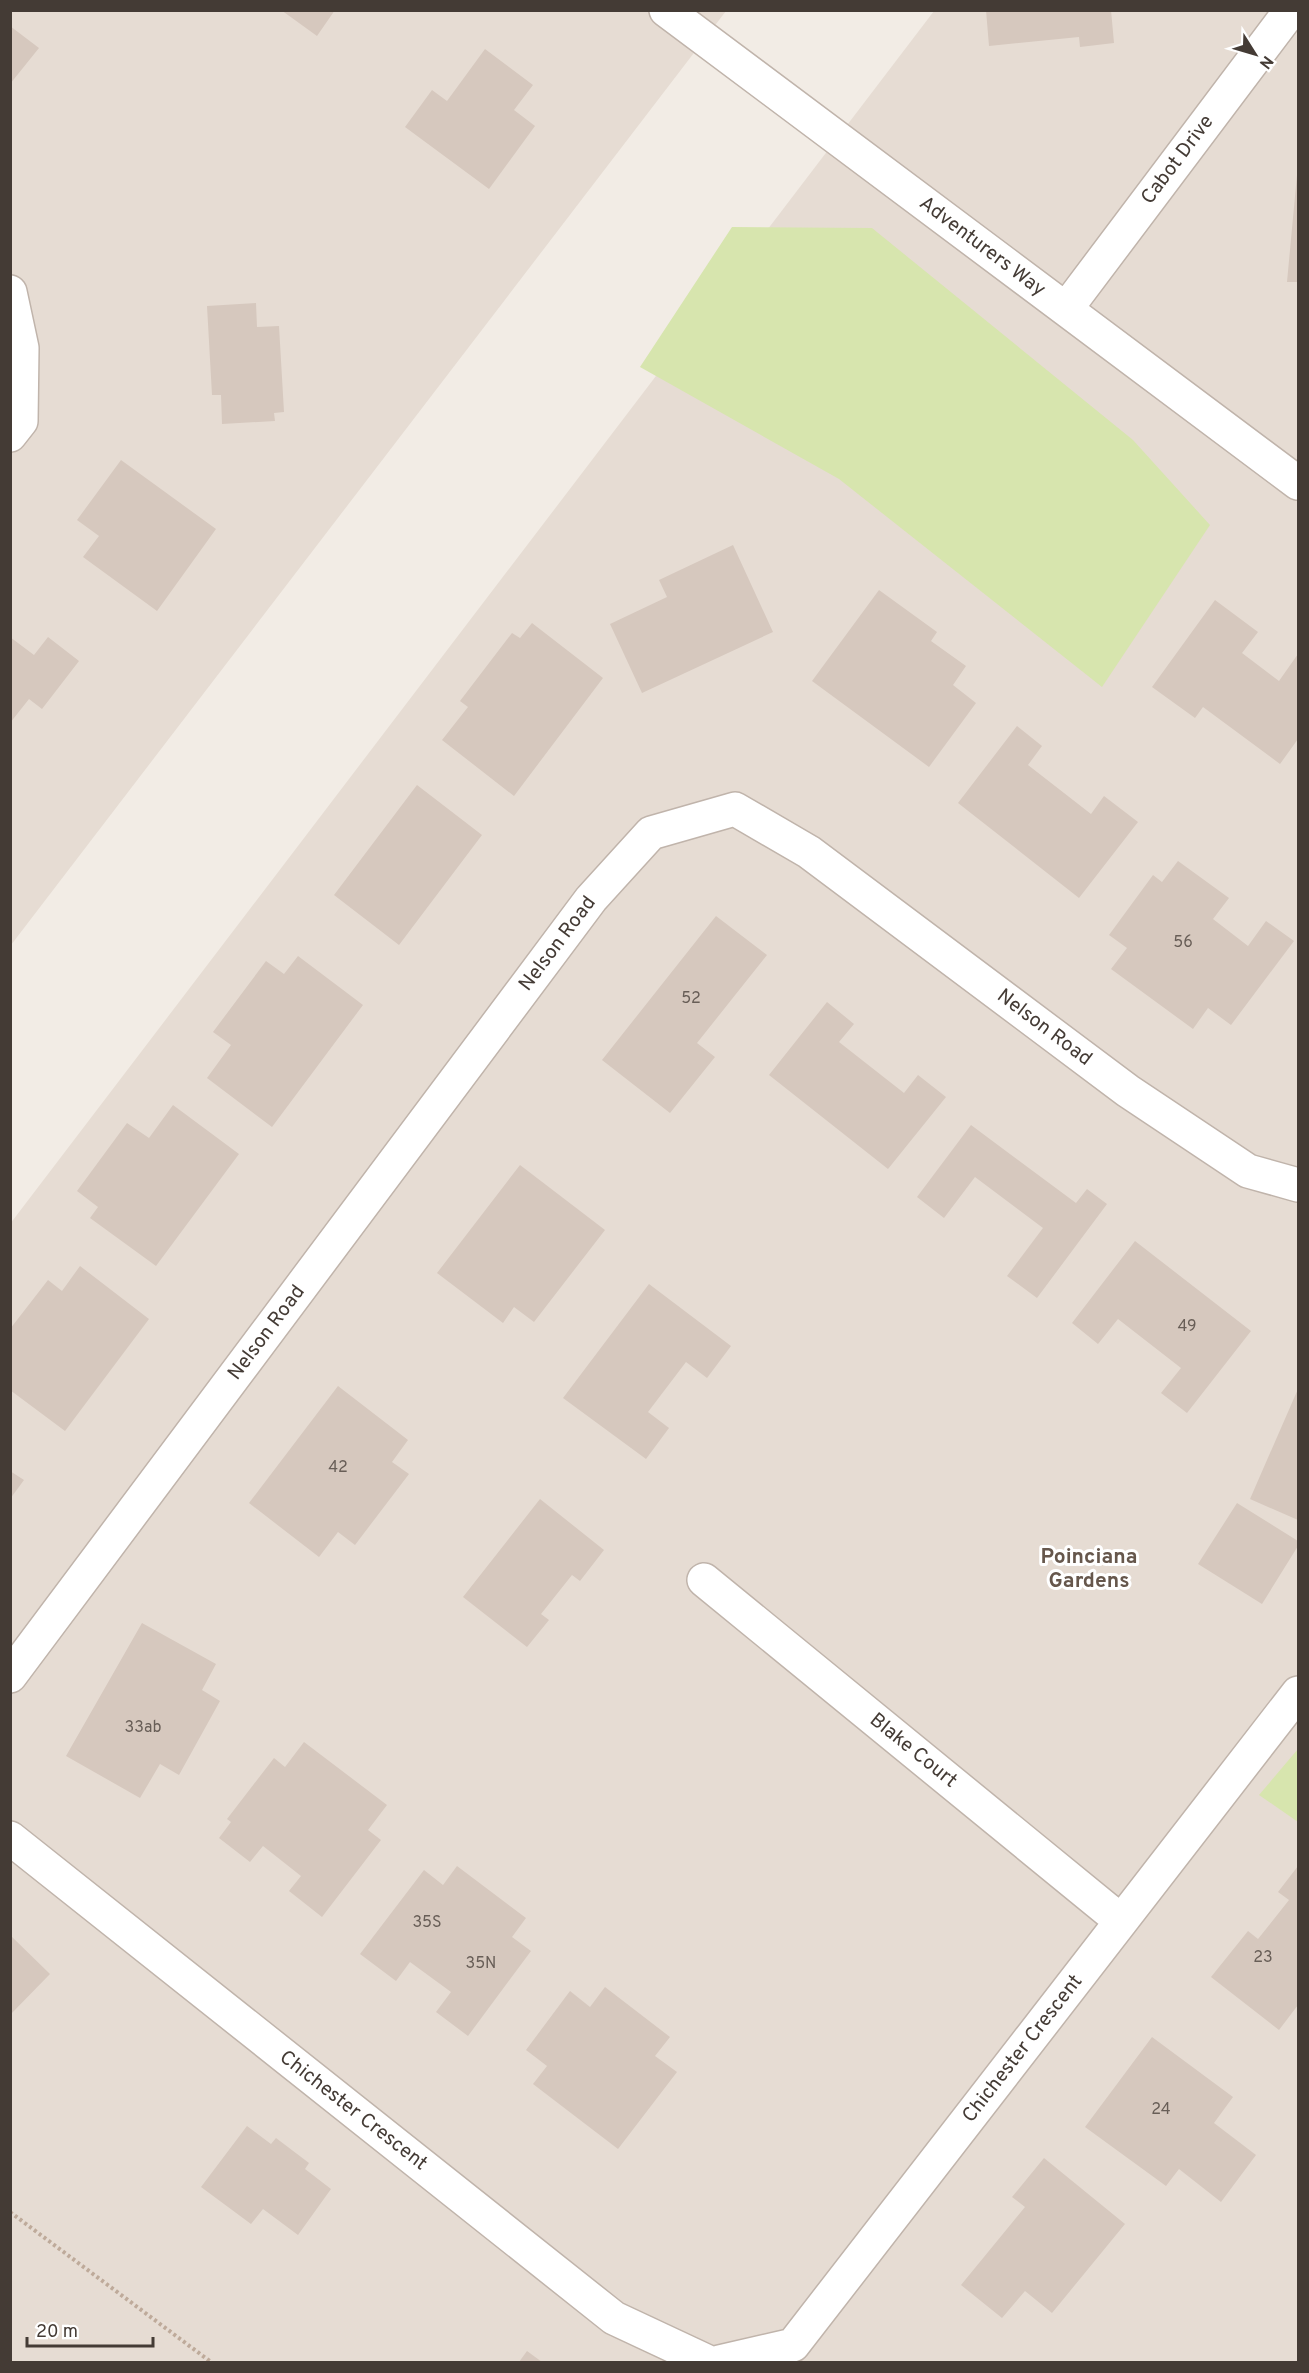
<svg xmlns="http://www.w3.org/2000/svg" width="1309" height="2373" font-family="Overpass,sans-serif">
  <rect width="100%" height="100%" fill="#f2ece5"/>
  <path fill="#e6dcd3" d="M11,11H726L11,945Z
    M934,11H1298V2362H11L10,1224Z"/>
  <path fill="#d7e5ae" d="M732,227L872,228L1133,440L1210,525L1102,687L839,479L640,367Z
    M1298,1749V1822L1259,1795Z"/>
  <path fill="#d6c8be" d="M281,10H335L317,36Z
    M986,10H1111L1114,43L1080,47L1079,37L989,46Z
    M10,26L39,48L10,84Z
    M485,49L533,85L514,110L535,126L489,189L405,127L432,90L447,101Z
    M1297,175H1298V282H1287Z
    M256,303L257,327L279,326L284,412L274,413L275,421L222,424L221,395H212L207,306Z
    M121,460L216,529L157,611L83,557L99,536L77,520Z
    M733,545L773,632L642,693L610,624L667,597L659,580Z
    M879,590L937,632L931,641L966,666L953,685L976,703L929,767L812,681Z
    M1215,600L1258,632L1242,653L1279,681L1298,654V739L1280,764L1203,707L1195,718L1152,687Z
    M532,623L603,678L514,796L442,740L468,707L460,701L512,633L520,638Z
    M10,637L34,655L48,637L79,661L42,709L29,699L10,723Z
    M1017,726L1042,746L1028,765L1091,814L1104,796L1138,822L1079,898L958,803Z
    M417,785L482,835L399,945L334,895Z
    M1178,861L1229,898L1213,919L1248,946L1266,921L1294,941L1231,1025L1208,1008L1193,1029L1111,969L1127,948L1109,935L1153,875L1162,882Z
    M716,916L767,955L697,1043L715,1057L670,1113L602,1060Z
    M298,956L363,1005L272,1127L207,1078L231,1045L213,1032L266,961L284,974Z
    M827,1002L854,1024L839,1042L904,1093L918,1075L946,1097L888,1169L769,1075Z
    M173,1105L239,1154L156,1266L90,1218L98,1207L77,1191L127,1123L149,1138Z
    M971,1125L1076,1203L1087,1189L1107,1204L1037,1298L1007,1276L1043,1228L975,1177L944,1218L917,1197Z
    M520,1165L605,1230L534,1322L514,1307L503,1323L437,1273Z
    M1135,1241L1251,1331L1187,1413L1161,1393L1181,1368L1118,1319L1098,1344L1072,1323Z
    M80,1266L149,1319L65,1431L10,1390V1329L48,1280L62,1291Z
    M649,1284L731,1346L707,1378L686,1362L648,1412L669,1428L646,1459L563,1398Z
    M338,1386L408,1440L392,1462L409,1474L355,1545L338,1532L319,1557L249,1503Z
    M1298,1389V1520L1250,1499Z
    M10,1471L24,1480L10,1499Z
    M540,1499L604,1550L580,1581L572,1575L541,1614L549,1620L527,1647L463,1597Z
    M1237,1503L1298,1541V1546L1262,1604L1198,1564Z
    M142,1623L216,1664L202,1690L220,1701L179,1775L160,1764L140,1798L66,1756Z
    M304,1742L387,1805L368,1830L381,1840L322,1917L289,1891L301,1876L263,1846L250,1862L219,1838L231,1822L227,1819L274,1758L285,1767Z
    M457,1866L526,1918L512,1937L531,1951L468,2036L436,2012L451,1992L410,1962L396,1981L360,1954L424,1870L443,1885Z
    M1298,1866V2005L1279,2030L1211,1977L1248,1931L1258,1939L1289,1900L1278,1892Z
    M10,1935L50,1974L10,2015Z
    M605,1987L670,2037L655,2056L677,2072L618,2149L533,2084L547,2066L526,2050L570,1991L590,2007Z
    M1152,2037L1233,2097L1214,2123L1256,2155L1221,2202L1179,2169L1166,2186L1085,2127Z
    M247,2126L271,2144L276,2138L309,2163L305,2169L331,2189L298,2235L263,2209L251,2224L201,2187Z
    M1044,2158L1125,2224L1052,2313L1025,2291L1002,2318L961,2285L1025,2207L1012,2197Z
    M527,2351L542,2362H519Z"/>
  <g fill="none" stroke-linecap="round" stroke-linejoin="round">
    <g stroke="#c0b4ab" stroke-width="36">
      <path id="minor" d="M666,10L1298,483
        M10,292L22,348L21,421L10,435
        M1066,309L1291,10
        M704,1580L1121,1921
        M10,1676L591,899L651,833L735,809L809,852L1128,1091L1248,1171L1298,1185
        M10,1838L614,2318L708,2362
        M719,2362L793,2345L1298,1693"/>
    </g>
    <path stroke="#beaa9a" stroke-width="4" stroke-dasharray="3 3" stroke-linecap="butt" d="M10,2212L211,2362"/>
    <use href="#minor" stroke="#fff" stroke-width="33"/>
  </g>
  <g text-anchor="middle" dominant-baseline="central" stroke-width="6" stroke-linejoin="round" paint-order="stroke">
    <g font-size="16" fill="#685e57">
      <text x="1183" y="943">56</text>
      <text x="691" y="999">52</text>
      <text x="1187" y="1327">49</text>
      <text x="338" y="1468">42</text>
      <text x="143" y="1728">33ab</text>
      <text x="427" y="1923">35S</text>
      <text x="1263" y="1958">23</text>
      <text x="481" y="1964">35N</text>
      <text x="1161" y="2110">24</text>
    </g>
    <g font-size="20" fill="#443b35" stroke="#fff">
      <text transform="translate(1178 160) rotate(-53)">Cabot Drive</text>
      <text transform="translate(982 247) rotate(37)">Adventurers Way</text>
      <text transform="translate(558 944) rotate(-53)">Nelson Road</text>
      <text transform="translate(1044 1028) rotate(37)">Nelson Road</text>
      <text transform="translate(267 1333) rotate(-53)">Nelson Road</text>
      <text transform="translate(913 1751) rotate(39)">Blake Court</text>
      <text transform="translate(1023 2049) rotate(-52)">Chichester Crescent</text>
      <text transform="translate(353 2111) rotate(38)">Chichester Crescent</text>
    </g>
    <g font-size="21" font-weight="bold" fill="#66574c" stroke="#fff">
      <text x="1089" y="1557">Poinciana<tspan x="1089" dy="24">Gardens</tspan></text>
    </g>
  </g>
  <rect width="1309" height="2373" fill="none" stroke="#443b35" stroke-width="24"/>
  <g transform="translate(1255 54) rotate(127)" stroke="#ffffff" stroke-width="4.5" paint-order="stroke">
  <path d="M0-4.5L10 22L0 15L-10 22Z" fill="#443b35"/>
  <text y="-9" font-size="16" font-weight="bold" text-anchor="middle" fill="#443b35">N</text>
  </g>
  <path d="M27 2337v9h126v-9" fill="none" stroke="#443b35" stroke-width="3"/>
  <text x="36" y="2337" font-size="18" fill="#443b35" stroke="#ffffff" stroke-width="4.5" paint-order="stroke">20 m</text>
</svg>
